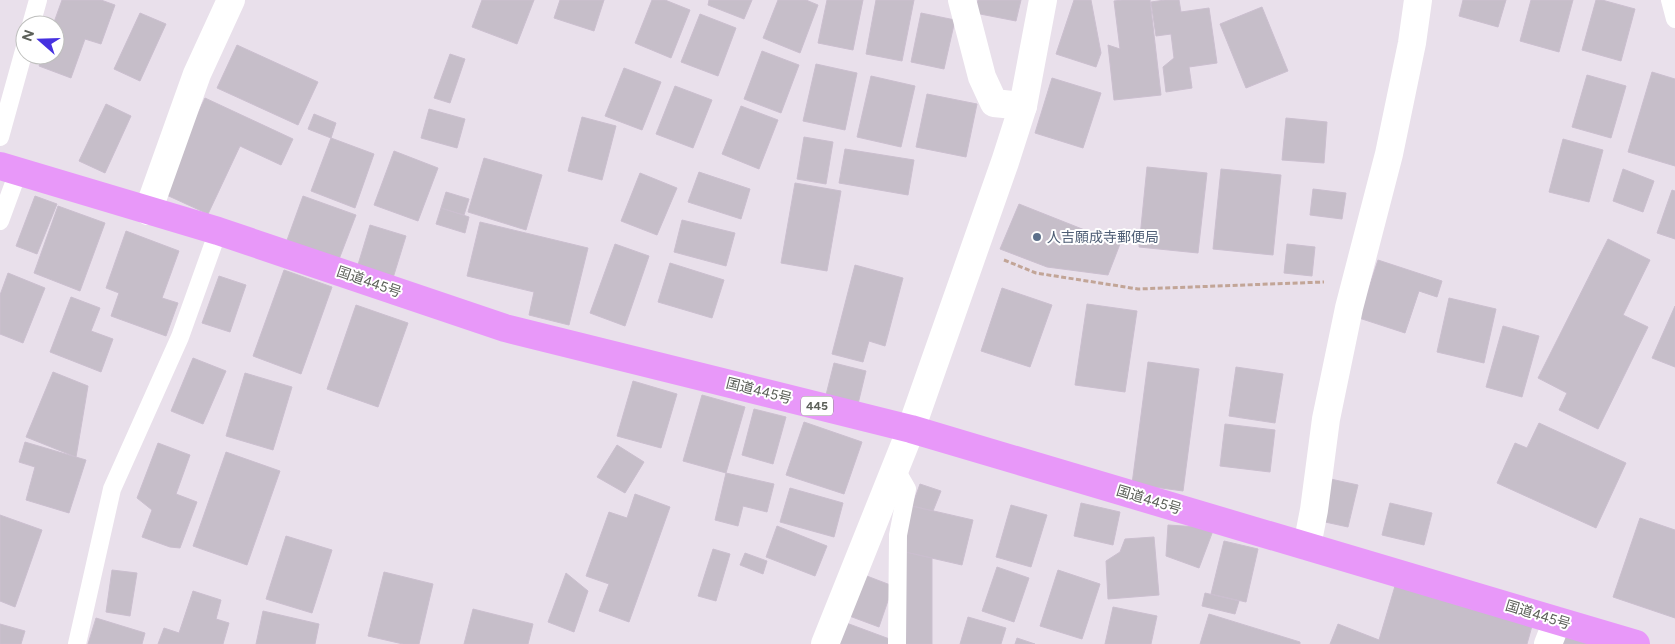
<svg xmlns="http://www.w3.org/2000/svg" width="1675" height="644" font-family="Figtree,'Noto Sans JP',sans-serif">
  <rect width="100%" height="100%" fill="#e9e0eb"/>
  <path fill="#c6bec9" stroke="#cbbfcf" d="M62,0H101L115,5L101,44L85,39L71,78L39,66L43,55H55V25H53Z
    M482,0H534L517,44L472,27Z
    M560,0H604L594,31L554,18Z
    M652,0H665L690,10L671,58L635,43Z
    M709,0H752L744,19L708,5Z
    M778,0H806L818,5L800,53L763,38Z
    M827,0H863L853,50L818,43Z
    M876,0H914L902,61L866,54Z
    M978,0H1021L1016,21L975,13Z
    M1074,0H1091L1101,53L1096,67L1056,54Z
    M1122,0H1150L1161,95L1114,100L1108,45L1120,49L1114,1Z
    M1165,0H1179L1181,12L1209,8L1217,63L1189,67L1192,88L1166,92L1163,67L1174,58L1171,34L1156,36L1151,2Z
    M1463,0H1506L1498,27L1459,16Z
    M1531,0H1573L1559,52L1520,41Z
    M1596,0H1602L1635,9L1621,61L1582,50Z
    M1262,7L1288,71L1246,88L1220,24Z
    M140,13L166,24L140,81L114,69Z
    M921,13L955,20L944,69L911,62Z
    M700,14L736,28L718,76L681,62Z
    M237,45L318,82L298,125L217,88Z
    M762,51L799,65L781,113L744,99Z
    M450,54L465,59L450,103L434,98Z
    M816,64L857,73L845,130L803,121Z
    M624,68L661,82L642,130L605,116Z
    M1652,72L1675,79V166L1628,152Z
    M1587,75L1626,86L1611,138L1572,127Z
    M871,76L915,86L901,147L857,137Z
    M1052,78L1101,93L1083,148L1035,133Z
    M675,86L712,100L693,148L656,134Z
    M927,94L977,104L966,157L916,147Z
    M205,98L293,139L281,165L240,146L208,214L160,192Z
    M106,104L131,116L105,173L79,161Z
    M741,106L778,120L759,169L722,154Z
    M429,109L465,119L457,148L421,138Z
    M314,114L336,123L331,138L308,129Z
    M582,117L616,126L602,180L568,171Z
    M1286,118L1327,122L1324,163L1282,160Z
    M804,137L833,142L826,184L797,179Z
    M331,138L374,154L355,208L311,191Z
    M1563,139L1603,150L1589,202L1549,192Z
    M845,149L914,160L908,195L839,183Z
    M394,151L438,168L418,221L374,205Z
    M484,158L542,175L526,230L468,212Z
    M1147,167L1207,173L1198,253L1139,247Z
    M1221,169L1281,175L1273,255L1213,249Z
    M1623,169L1654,181L1643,212L1613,201Z
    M699,172L750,189L741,219L688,202Z
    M640,173L677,188L657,235L621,221Z
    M795,183L841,191L827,271L781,263Z
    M1313,189L1346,193L1342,219L1310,215Z
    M1672,190L1675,191V239L1657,233Z
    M446,192L469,199L464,215L441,208Z
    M35,196L57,204L37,254L16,246Z
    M303,196L356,215L338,262L286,243Z
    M1019,204L1120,244L1108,275L1047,267L1000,249Z
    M58,206L105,223L80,291L34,273Z
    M441,208L469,217L465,233L436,224Z
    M682,220L735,233L726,266L674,252Z
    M480,222L588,248L569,325L529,315L534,292L467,276Z
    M370,225L406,236L393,278L357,268Z
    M126,231L179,251L162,298L178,303L166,336L111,316L119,293L106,288Z
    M1608,239L1650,260L1623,315L1648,327L1598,429L1559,410L1567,393L1538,378Z
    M615,244L649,256L625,326L590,313Z
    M1287,244L1315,247L1312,276L1284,273Z
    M1378,260L1442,281L1437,297L1419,291L1405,333L1359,318Z
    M670,263L724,280L712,318L658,302Z
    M855,265L903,278L885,346L869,341L863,362L832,354Z
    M284,270L332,287L301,374L253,356Z
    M8,273L45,288L23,343L0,334V295Z
    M219,276L246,285L230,332L202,323Z
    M1002,288L1052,305L1030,367L981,351Z
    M71,297L100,308L91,331L113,339L101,372L50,352Z
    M1449,298L1496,309L1484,363L1437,352Z
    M1087,304L1137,311L1125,392L1075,385Z
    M356,305L408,323L378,407L327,389Z
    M1675,306V367L1652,358Z
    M1503,326L1539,336L1522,397L1486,387Z
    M193,358L226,371L203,424L171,411Z
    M1148,362L1199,369L1183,491L1132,484Z
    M834,363L866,371L858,404L826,395Z
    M1236,367L1283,374L1275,423L1229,416Z
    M53,372L88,386L76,457L26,437Z
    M245,373L292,387L273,450L226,436Z
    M633,381L677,394L661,448L617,436Z
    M702,395L745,407L726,473L683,461Z
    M754,409L786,417L773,464L742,455Z
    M804,422L862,442L844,494L786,475Z
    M1539,423L1626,463L1596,528L1497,483L1515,443L1527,448Z
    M1225,424L1275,430L1270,472L1220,466Z
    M25,442L86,460L69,513L26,500L35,467L19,462Z
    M158,443L190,455L176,494L197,502L180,548L170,547L142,537L152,510L137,498Z
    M617,445L644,462L625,493L597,477Z
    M226,452L280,471L247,565L193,546Z
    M726,473L774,484L767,512L743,506L738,526L715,520Z
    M1326,478L1358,485L1348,527L1316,520Z
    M920,484L941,491L933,511L912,506Z
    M790,488L843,503L834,537L780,522Z
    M635,494L670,507L629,622L599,611L609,584L586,576L609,512L627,518Z
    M1081,503L1120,512L1113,545L1074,536Z
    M1390,503L1432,513L1424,545L1382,535Z
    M1011,505L1047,515L1031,567L996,557Z
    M912,506L973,520L962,565L901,551Z
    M0,515L42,530L15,607L0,601Z
    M1640,518L1675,530V618L1613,597Z
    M1168,525L1214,528L1199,568L1166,556Z
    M777,526L827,546L815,576L766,557Z
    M286,536L332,550L312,613L266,599Z
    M1154,537L1159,595L1108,599L1106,561L1120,552L1125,539Z
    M1224,541L1258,549L1246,602L1211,594Z
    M713,549L730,554L716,601L698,596Z
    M901,551L932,558V644H901Z
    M745,553L767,561L763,574L740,565Z
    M997,567L1029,578L1014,622L982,611Z
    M112,570L137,573L130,616L106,612Z
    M1058,570L1100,584L1082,639L1040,626Z
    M384,572L433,584L419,644H403L368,636Z
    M566,573L588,591L574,632L548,622Z
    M859,573L893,586L879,627L844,614Z
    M1395,586L1532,626L1527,644H1330L1338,624L1379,640Z
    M193,591L221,600L216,619L229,623L223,644H158L164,628L179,633Z
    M1205,593L1239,601L1235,614L1202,606Z
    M1113,607L1157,616L1151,644H1105Z
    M473,609L533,624L528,644H464Z
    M263,611L319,624L315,644H256Z
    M1209,614L1300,642V644H1200Z
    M968,617L1006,628L1001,644H960Z
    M96,618L145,633L142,644H88Z
    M841,621L895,641L893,644H833Z
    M0,624L25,631L21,644H0Z
    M1565,625L1598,644H1559Z
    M1017,638L1035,644H1015Z"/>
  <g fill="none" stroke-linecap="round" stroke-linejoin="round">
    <path stroke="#c2a597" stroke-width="3" stroke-dasharray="5 2.5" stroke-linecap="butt" d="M1004,260L1036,273L1138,289L1324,282"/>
    <path stroke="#fff" stroke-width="18" d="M1670,0L1675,19
      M31,25L38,0
      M0,137L25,47
      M0,221L18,172
      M895,468L907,489L898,535L897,644
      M77,644L112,489L180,337L218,231"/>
    <path stroke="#fff" stroke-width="28" d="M962,0L982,77L994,103L1023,106
      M148,211L197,74L231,0
      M1307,546L1314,510L1326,419L1349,308L1389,154L1412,43L1418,0
      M1548,644L1557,621"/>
    <path stroke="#fff" stroke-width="28" d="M825,644L911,429L1005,162L1023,106L1043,0"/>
    <path stroke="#e898f9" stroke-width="28" d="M0,166L218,231L505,328L911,429L1636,644"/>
  </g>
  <circle fill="#5c6f8a" stroke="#fff" stroke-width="2" cx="1037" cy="237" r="5"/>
  <g text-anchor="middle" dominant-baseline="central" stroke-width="4" stroke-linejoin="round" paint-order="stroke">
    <rect fill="#fff" stroke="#8d908b" stroke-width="1" x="801" y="396.5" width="32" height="19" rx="4"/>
    <g font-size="12" font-weight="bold" fill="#5c6059">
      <text x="817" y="406">445</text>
    </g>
    <g font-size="14" fill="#4e5e75" stroke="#fff" text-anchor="start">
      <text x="1047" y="237">人吉願成寺郵便局</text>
    </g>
    <g font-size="14" fill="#5c6059" stroke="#fff">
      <text transform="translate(369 282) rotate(19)">国道445号</text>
      <text transform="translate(759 391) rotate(14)">国道445号</text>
      <text transform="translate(1149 500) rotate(17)">国道445号</text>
      <text transform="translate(1538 615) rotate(17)">国道445号</text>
    </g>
  </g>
  <g transform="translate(40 40) rotate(290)"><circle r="24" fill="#ffffff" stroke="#bebfbd"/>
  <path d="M0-4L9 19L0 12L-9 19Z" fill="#4631e0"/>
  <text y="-8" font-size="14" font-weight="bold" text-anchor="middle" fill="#5c6059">N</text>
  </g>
</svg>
